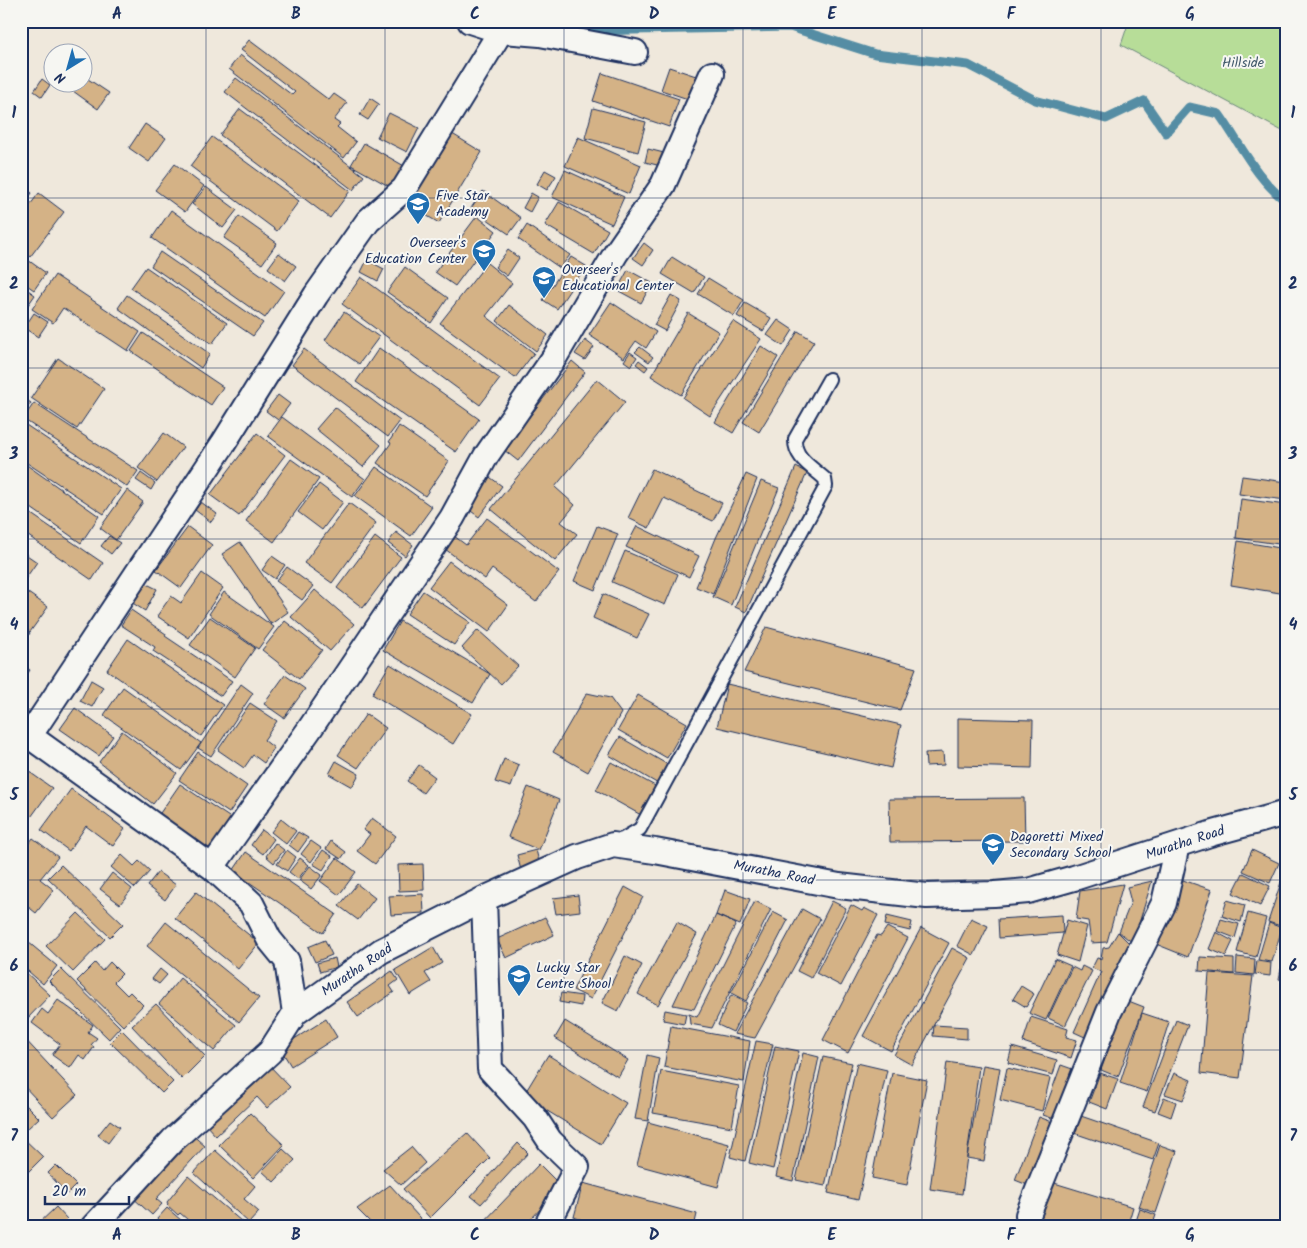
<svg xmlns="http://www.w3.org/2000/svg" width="1307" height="1248" font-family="Kalam,sans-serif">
  <rect width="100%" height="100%" fill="#efe8dc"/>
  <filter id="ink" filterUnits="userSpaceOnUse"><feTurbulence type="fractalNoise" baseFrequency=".02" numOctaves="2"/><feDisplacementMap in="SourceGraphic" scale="10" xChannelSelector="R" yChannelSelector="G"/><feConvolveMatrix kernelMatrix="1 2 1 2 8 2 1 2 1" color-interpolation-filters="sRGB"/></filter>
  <g filter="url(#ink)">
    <path fill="#b7dd98" stroke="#69867b" d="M1129,21H1286V133L1121,45Z"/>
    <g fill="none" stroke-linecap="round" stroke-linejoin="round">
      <path stroke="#548da4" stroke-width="9" d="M577,31L790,27L875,54L968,65L1035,100L1106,119L1144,101L1166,133L1189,107L1219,114C1240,143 1256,179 1286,201"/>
    </g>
    <path fill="#d4b286" stroke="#1b2f5e" d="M249,40L329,100L334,94L347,103L334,120L340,124L337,127L356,142L344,158L229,69L240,55L292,95L295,92L241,50Z
      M67,46L75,52H62Z
      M52,63V73L48,69Z
      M669,67L699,77L691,100L661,90Z
      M602,73L679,99L669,127L593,101Z
      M82,75L109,93L98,109L66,86L69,82H82Z
      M236,78L364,176L353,190L225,92Z
      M42,79L50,85L42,97L34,91Z
      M370,98L379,104L368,120L360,115Z
      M593,108L646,122L638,152L585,138Z
      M240,109L350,191L330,218L220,135Z
      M389,113L419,128L407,152L377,137Z
      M145,124L166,138L149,162L129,148Z
      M449,132L482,152L439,223L407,204Z
      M212,137L299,201L277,231L190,166Z
      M578,137L641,165L629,194L565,166Z
      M364,143L406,167L394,189L351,165Z
      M648,149L664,153L661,166L645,162Z
      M175,164L204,186L185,212L155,190Z
      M545,170L556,176L547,190L537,184Z
      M565,170L624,197L612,224L552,197Z
      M21,185L32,193L21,208Z
      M206,187L237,210L223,228L192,204Z
      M483,191L521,218L509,234L471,208Z
      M39,193L64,212L30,257L21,251V217Z
      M531,193L538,197L530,212L523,208Z
      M559,202L608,230L594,254L545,225Z
      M171,210L284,291L265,318L152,238Z
      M239,216L277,243L262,264L224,238Z
      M477,216L496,231L455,286L435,272Z
      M527,225L570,255L560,268L518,239Z
      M644,243L653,250L643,265L633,258Z
      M508,250L519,258L507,276L495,267Z
      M160,252L263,323L253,336L151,266Z
      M279,253L296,266L285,281L268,268Z
      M21,255L46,273L34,290L21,281Z
      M571,257L586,266L557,309L543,300Z
      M672,257L704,277L694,293L662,274Z
      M367,260L384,269L378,281L361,272Z
      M487,263L512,283L486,316L534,353L515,378L440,323Z
      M146,267L227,323L212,344L131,288Z
      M405,267L448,298L431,323L387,292Z
      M628,270L652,283L641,303L617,290Z
      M55,275L140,332L128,351L63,308L53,323L32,309Z
      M361,277L500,379L480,405L342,304Z
      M708,278L744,300L734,316L698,294Z
      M21,285L35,295L21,315Z
      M127,295L210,354L201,368L118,308Z
      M671,295L681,301L665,331L654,325Z
      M611,302L656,332L646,348L636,341L624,358L589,335Z
      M745,303L771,318L763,331L737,316Z
      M509,305L548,335L536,351L497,321Z
      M344,312L379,337L359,364L325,340Z
      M34,313L48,322L38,337L24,328Z
      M688,313L719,332L681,395L651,376Z
      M778,320L793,330L783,346L767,335Z
      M733,321L761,339L710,416L683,398Z
      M798,331L814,341L759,432L743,422Z
      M143,333L223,387L211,405L131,351Z
      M585,340L594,347L585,360L575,354Z
      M761,346L778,357L733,433L715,422Z
      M640,347L653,357L649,362L635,352Z
      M379,348L479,419L456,452L356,382Z
      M304,349L400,421L388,437L292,365Z
      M630,352L637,357L631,366L624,361Z
      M58,358L104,389L77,429L31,398Z
      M639,360L648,367L645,371L636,364Z
      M572,361L585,372L518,461L504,450Z
      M597,379L625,402L555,487L575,505L561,522L577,534L555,561L491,509Z
      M278,395L290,404L278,420L266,411Z
      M21,396L31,403L21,416Z
      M34,403L138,471L127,487L23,419Z
      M335,407L381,445L363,467L316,429Z
      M282,417L365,479L352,497L268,436Z
      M23,423L121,489L104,514L21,459Z
      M399,426L449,461L425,496L377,463L391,443L389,442Z
      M164,433L183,447L157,482L138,468Z
      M257,433L285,455L239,516L210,495Z
      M291,459L319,479L274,542L246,521Z
      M21,461L99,516L81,543L21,501Z
      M376,467L432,507L411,536L355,496Z
      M796,467L807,473L746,612L735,607Z
      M652,469L722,503L713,521L664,498L649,528L628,518Z
      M141,473L155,483L151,490L136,480Z
      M746,474L757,479L713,594L696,587L716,538Z
      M487,475L502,486L479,517L464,506Z
      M1242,476L1286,482V500L1239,494Z
      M761,481L779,488L731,605L713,597Z
      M319,484L343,502L322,530L298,512Z
      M127,490L143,502L116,540L100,528Z
      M1241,499L1286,505V545L1236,538Z
      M201,502L217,514L211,522L195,510Z
      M349,503L376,523L332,583L304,563Z
      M21,507L103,563L92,580L21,531Z
      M487,518L559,572L536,602L492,569L485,579L445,549L454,536L466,545Z
      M597,526L618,534L595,590L574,581Z
      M637,526L699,556L689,577L626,547Z
      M188,527L212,545L181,588L156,570Z
      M396,532L413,545L405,556L388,543Z
      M109,536L120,543L111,554L101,546Z
      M375,537L401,557L363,608L337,588Z
      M1238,541L1286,549V594L1231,585Z
      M240,542L288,612L271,624L222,554Z
      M21,551L37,562L21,585Z
      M625,551L678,574L665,605L612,582Z
      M272,556L285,565L275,579L262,570Z
      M449,561L508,605L489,632L429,587Z
      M287,567L313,586L302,600L276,581Z
      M202,573L223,588L189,638L157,616L171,596L181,603Z
      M143,582L157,589L145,611L131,602Z
      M21,588L48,607L30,632L21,625Z
      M315,590L354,624L330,651L291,617Z
      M423,591L470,622L454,645L407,614Z
      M224,592L274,627L258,649L209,614Z
      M603,594L649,614L637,638L593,618Z
      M131,610L166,634L165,636L232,681L221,696L153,651L155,647L121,625Z
      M210,617L255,648L235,677L190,645Z
      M285,621L322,650L299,679L262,650Z
      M400,621L490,674L473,703L383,650Z
      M766,627L916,668L900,710L744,672Z
      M21,628L30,633L21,647Z
      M478,630L518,666L501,684L462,648Z
      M128,639L223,705L201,736L107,670Z
      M21,664L30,670L21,683Z
      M390,664L472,714L453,744L372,694Z
      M285,675L305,689L284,718L264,704Z
      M91,680L103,687L92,707L80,701Z
      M241,684L253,693L211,756L198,748Z
      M727,684L901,725L891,768L717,727Z
      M123,687L201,743L181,770L104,715Z
      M587,693L610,698L621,713L588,772L553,752Z
      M638,695L687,723L667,758L618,730Z
      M250,703L277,721L264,740L274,748L264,763L253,755L244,768L218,750Z
      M75,708L113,736L99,756L60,729Z
      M366,714L386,728L358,768L338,755Z
      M958,718L1033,720L1032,768L958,766Z
      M122,731L177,773L153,804L99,762Z
      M620,737L670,766L660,785L609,755Z
      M198,752L247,786L229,813L179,780Z
      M943,752L944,765L926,766L925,753Z
      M504,759L519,765L511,787L495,782Z
      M336,761L359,774L352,787L329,774Z
      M611,762L657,787L641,815L596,790Z
      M419,765L435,777L423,793L407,781Z
      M21,766L52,788L21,831V793L24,790L21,788Z
      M180,784L232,819L209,851L158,816Z
      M528,787L559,800L539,850L508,837Z
      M71,789L125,829L113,846L86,826L69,851L41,830Z
      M1024,798L1025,841L890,842L889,799Z
      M372,818L396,836L375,864L357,851L370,834L363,830Z
      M281,819L296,831L286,844L271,832Z
      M262,830L274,839L263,854L251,845Z
      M298,832L308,838L298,852L289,845Z
      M33,838L58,857L40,879L54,890L36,913L21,901V853Z
      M311,841L321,848L311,862L301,854Z
      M331,841L346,852L341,859L326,849Z
      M275,843L284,850L274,863L266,856Z
      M287,850L296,857L287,871L277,864Z
      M323,850L332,856L323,870L313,864Z
      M536,850L542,873L523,878L517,855Z
      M1252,850L1279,863L1270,883L1243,871Z
      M246,852L336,914L323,933L233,871Z
      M122,855L134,866L139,861L150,871L135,888L111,867Z
      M300,858L309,865L298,879L289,872Z
      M337,858L356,872L339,895L320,881Z
      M423,864L424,890L399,891L398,865Z
      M61,865L123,924L110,937L48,878Z
      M310,866L322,875L311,889L299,880Z
      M158,872L176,885L165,900L147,886Z
      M112,873L132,889L120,904L100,889Z
      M1243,873L1270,886L1260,906L1233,893Z
      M1180,879L1212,890L1188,957L1156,944Z
      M1282,879L1286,881V921L1284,927L1268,922Z
      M1152,881L1133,943L1119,932L1131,902L1127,887Z
      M357,884L375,898L358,920L339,906Z
      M1123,884L1107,942L1091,943L1088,921L1076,919L1080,891Z
      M625,887L643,897L591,999L573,990Z
      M725,890L750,899L740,925L716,915Z
      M196,892L259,943L238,969L175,918Z
      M423,894L424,913L391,915L389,896Z
      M578,895L580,911L556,914L553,898Z
      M1227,900L1245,905L1241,922L1222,916Z
      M755,901L771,909L712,1028L690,1024L689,1014L697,1017Z
      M832,901L846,908L811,978L797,971Z
      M851,905L862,911L864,908L878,915L841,986L816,973Z
      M802,909L820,919L755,1038L734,1034Z
      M773,912L788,920L746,1001L731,993Z
      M78,913L105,939L73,972L46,946Z
      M1248,913L1266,918L1256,957L1237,952Z
      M716,915L736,924L694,1009L673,1005Z
      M1062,915L1063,933L999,938L998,919Z
      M887,916L912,922L910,931L885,925Z
      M545,917L554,935L506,958L497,939Z
      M971,918L988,926L974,955L957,946Z
      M1221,919L1239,924L1235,938L1217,931Z
      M1067,920L1087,926L1078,962L1057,955Z
      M166,922L259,998L239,1022L147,946Z
      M677,922L697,934L658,1005L638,994Z
      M1269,923L1282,928L1272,962L1258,960Z
      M887,927L908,938L848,1053L823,1040L877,935L881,936Z
      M921,928L949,943L891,1051L863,1036Z
      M1118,932L1130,944L1087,1038L1074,1032L1101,972L1092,968L1097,958L1101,959L1103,948L1109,947Z
      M1216,932L1233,941L1226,956L1209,949Z
      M22,937L57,966L43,984L21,965Z
      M325,940L332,955L315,962L308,947Z
      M433,947L442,963L425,973L431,982L410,995L395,970Z
      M952,948L970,958L912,1065L894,1055Z
      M625,956L642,965L618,1011L602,1003Z
      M1200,957L1234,959V974L1199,971Z
      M1237,957L1255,959L1254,975L1236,973Z
      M335,958L337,967L320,972L317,963Z
      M1055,959L1071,966L1046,1020L1029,1013Z
      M1257,961L1271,963L1270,976L1255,974Z
      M110,962L122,974L114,982L127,995L130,992L143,1005L123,1026L77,981L95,963L102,971Z
      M1082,966L1092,971L1065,1026L1048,1018L1072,967L1080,971Z
      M21,968L50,995L26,1020L21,1015Z
      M61,969L120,1027L109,1039L49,981Z
      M160,969L167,975L159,984L152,979Z
      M1281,969L1286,970V981L1279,979Z
      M392,971L398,980L390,986L394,992L358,1017L347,1002Z
      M1209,973L1253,976L1240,1078L1201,1073Z
      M180,978L236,1025L214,1051L159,1004Z
      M1021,986L1034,994L1026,1007L1013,999Z
      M561,993L582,996L581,1006L559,1002Z
      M731,995L747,1003L733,1032L718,1025Z
      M58,1000L93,1025L88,1032L97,1038L91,1045L94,1047L85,1060L79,1055L70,1068L52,1055L60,1044L32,1023L42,1009L48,1014Z
      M1126,1000L1144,1007L1118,1077L1101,1070Z
      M156,1004L205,1056L182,1079L132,1026Z
      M665,1010L686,1014L684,1024L663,1020Z
      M1142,1013L1169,1022L1147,1092L1120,1083Z
      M1031,1017L1068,1029L1066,1037L1077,1040L1071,1058L1023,1042Z
      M326,1019L337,1037L291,1066L280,1048Z
      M1176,1020L1188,1025L1155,1111L1143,1107Z
      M565,1021L628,1060L618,1077L555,1038Z
      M934,1025L967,1027V1039L933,1036Z
      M671,1026L750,1041L744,1082L664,1067Z
      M122,1030L173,1082L162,1093L110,1042Z
      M21,1035L77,1095L53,1117L21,1083Z
      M756,1041L773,1044L745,1161L730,1157Z
      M775,1046L799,1051L773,1169L749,1163Z
      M1012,1047L1057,1060L1053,1075L1008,1063Z
      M803,1053L819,1057L793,1181L776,1177Z
      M548,1055L626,1103L601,1144L523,1096Z
      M647,1055L659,1058L648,1121L635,1119Z
      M823,1057L852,1063L825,1186L796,1180Z
      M947,1062L979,1067L962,1194L930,1189Z
      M857,1063L887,1070L858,1200L828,1193Z
      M268,1064L290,1087L267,1108L257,1097L216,1136L205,1124Z
      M983,1065L1000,1068L984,1161L967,1158Z
      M1061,1065L1078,1071L1060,1121L1043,1115Z
      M1007,1068L1050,1078L1042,1111L1000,1100Z
      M661,1071L739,1086L732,1127L653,1113Z
      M892,1073L927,1080L907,1185L872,1178Z
      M1100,1073L1118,1079L1107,1109L1089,1102Z
      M1174,1073L1191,1080L1183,1100L1165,1094Z
      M1164,1097L1176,1102L1171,1117L1158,1112Z
      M21,1100L39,1118L28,1128L21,1122Z
      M250,1113L284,1145L253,1178L219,1145Z
      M1078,1115L1159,1143L1153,1160L1071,1132Z
      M1039,1117L1055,1123L1030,1186L1015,1180Z
      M110,1120L120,1127L108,1143L98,1135Z
      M648,1122L729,1144L718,1187L637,1165Z
      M190,1133L205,1146L156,1199L162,1204L152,1215L131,1196Z
      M467,1133L490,1158L430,1218L403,1189Z
      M21,1136L43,1157L21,1179Z
      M518,1143L528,1153L481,1204L471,1196Z
      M1160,1145L1177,1151L1156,1213L1139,1207Z
      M411,1147L425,1163L401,1185L383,1169Z
      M283,1149L295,1160L274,1182L262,1171Z
      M215,1150L255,1186L244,1199L259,1212L249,1223L194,1173Z
      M539,1164L561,1186L524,1227H479Z
      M56,1165L76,1185L67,1194L48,1173Z
      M188,1176L248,1227H196L180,1213L178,1215L167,1205L168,1204L167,1202Z
      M1051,1182L1133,1207L1127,1227H1067L1040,1218Z
      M583,1183L697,1214L694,1227H603L574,1217Z
      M390,1185L428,1227H375L357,1209Z
      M56,1207L67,1219L59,1227H35Z
      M167,1208L189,1227H164L156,1220Z
      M1140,1209L1156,1215L1152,1227H1134Z"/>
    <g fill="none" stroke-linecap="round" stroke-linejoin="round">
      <g stroke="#1b2f5e" stroke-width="16">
        <path id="service" d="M616,843L640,829L826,486L825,479C812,467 794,458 795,439L829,379"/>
      </g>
      <g stroke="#1b2f5e" stroke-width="28">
        <path id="minor" d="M470,21L501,31L540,34L635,52
          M21,730L212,867L251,903L269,939L287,961L295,1013
          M30,735L223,444L316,295L368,221L404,189L507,21
          M212,867L309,730L452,518L486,456L556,355L616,253L663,185L712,74
          M484,899L490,1069L535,1118L550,1141L577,1167L546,1227
          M1028,1215L1109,1012L1164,903L1177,845
          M93,1227L173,1140L270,1052L295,1013L381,951L484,899L577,857L613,845L655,851L839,886L927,896L994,894L1028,891L1074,878L1210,834L1286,813"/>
      </g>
      <use href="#service" stroke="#f6f6f2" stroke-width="12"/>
      <use href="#minor" stroke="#f6f6f2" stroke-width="24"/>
    </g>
  </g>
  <path fill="none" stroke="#1b2f5e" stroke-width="1" stroke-opacity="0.55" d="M206,21V1227M385,21V1227M564,21V1227M743,21V1227M922,21V1227M1101,21V1227M21,198H1286M21,368H1286M21,539H1286M21,709H1286M21,880H1286M21,1050H1286"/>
  <defs>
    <g id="school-pin" transform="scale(1.25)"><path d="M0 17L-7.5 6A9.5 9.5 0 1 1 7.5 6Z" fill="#1f6fb2" stroke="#f6f6f2"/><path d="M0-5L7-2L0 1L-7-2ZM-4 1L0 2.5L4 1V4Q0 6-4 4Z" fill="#fff"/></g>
  </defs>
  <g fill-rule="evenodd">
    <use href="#school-pin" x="418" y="204"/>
    <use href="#school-pin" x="484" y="251"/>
    <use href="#school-pin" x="544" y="278"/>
    <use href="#school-pin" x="993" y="845"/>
    <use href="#school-pin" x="519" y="976"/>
  </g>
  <g text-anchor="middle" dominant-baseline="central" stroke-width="4" stroke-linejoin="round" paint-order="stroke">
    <g font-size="14" fill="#425a6c" stroke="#f6f6f2">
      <text x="1243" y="63">Hillside</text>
    </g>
    <g font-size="14" fill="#1b2f5e" stroke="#f6f6f2" text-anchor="start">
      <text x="436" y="196">Five Star<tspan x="436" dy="16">Academy</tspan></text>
      <text x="466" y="243" text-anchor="end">Overseer's<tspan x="466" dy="16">Education Center</tspan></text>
      <text x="562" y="270">Overseer's<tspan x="562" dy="16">Educational Center</tspan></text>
      <text x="1010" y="837">Dagoretti Mixed<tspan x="1010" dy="16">Secondary School</tspan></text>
      <text x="536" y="968">Lucky Star<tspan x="536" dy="16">Centre Shool</tspan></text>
    </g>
    <g font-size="14" fill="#1b2f5e" stroke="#f6f6f2">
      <text transform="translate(1185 843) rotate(-18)">Muratha Road</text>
      <text transform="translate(774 873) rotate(11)">Muratha Road</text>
      <text transform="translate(357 970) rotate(-34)">Muratha Road</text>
    </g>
  </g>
  <rect width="1307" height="1248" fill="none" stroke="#f6f6f2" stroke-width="55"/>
  <g transform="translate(68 68) rotate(217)"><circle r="24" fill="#f6f6f2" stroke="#9ea6b7"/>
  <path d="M0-4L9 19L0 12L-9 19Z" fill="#1f6fb2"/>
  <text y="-8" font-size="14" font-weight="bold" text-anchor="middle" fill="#1b2f5e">N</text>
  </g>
  <path d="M45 1196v8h84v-8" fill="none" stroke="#1b2f5e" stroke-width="2.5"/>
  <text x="52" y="1196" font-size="15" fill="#1b2f5e" stroke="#f6f6f2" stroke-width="4" paint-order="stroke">20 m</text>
  <rect x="28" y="28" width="1252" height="1192" fill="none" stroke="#1b2f5e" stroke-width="2"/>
  <g font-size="16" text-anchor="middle" font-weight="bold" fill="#1b2f5e">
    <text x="117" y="19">A</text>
    <text x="296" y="19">B</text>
    <text x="475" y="19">C</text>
    <text x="654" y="19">D</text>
    <text x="832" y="19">E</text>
    <text x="1011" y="19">F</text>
    <text x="1190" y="19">G</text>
    <text x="14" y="118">1</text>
    <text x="1293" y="118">1</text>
    <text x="14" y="289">2</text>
    <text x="1293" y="289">2</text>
    <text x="14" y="459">3</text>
    <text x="1293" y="459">3</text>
    <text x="14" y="630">4</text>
    <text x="1293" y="630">4</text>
    <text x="14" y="800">5</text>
    <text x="1293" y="800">5</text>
    <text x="14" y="971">6</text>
    <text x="1293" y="971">6</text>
    <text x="14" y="1141">7</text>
    <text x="1293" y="1141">7</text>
    <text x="117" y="1240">A</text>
    <text x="296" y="1240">B</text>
    <text x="475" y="1240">C</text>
    <text x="654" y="1240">D</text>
    <text x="832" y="1240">E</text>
    <text x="1011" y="1240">F</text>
    <text x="1190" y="1240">G</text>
  </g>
</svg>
